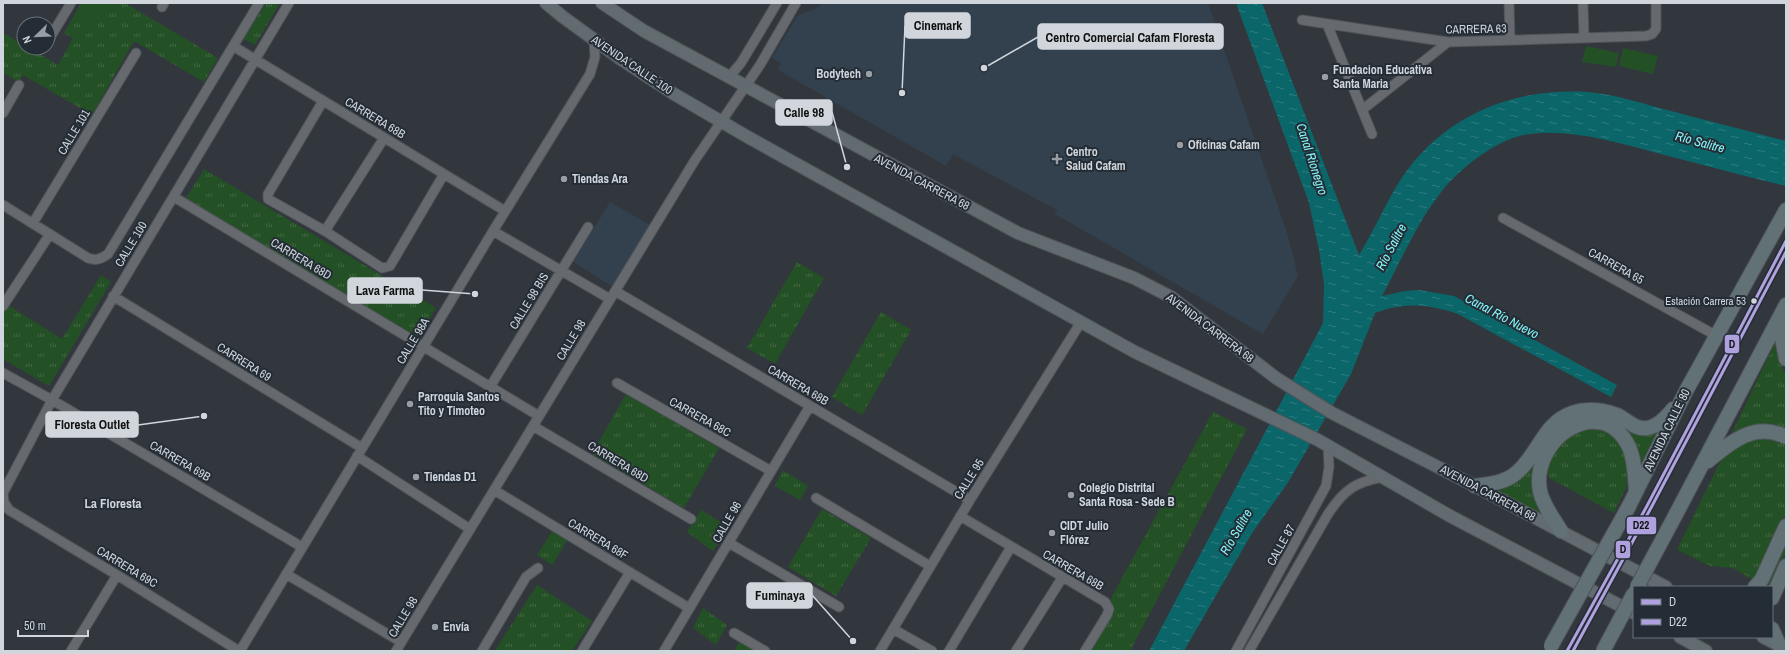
<svg xmlns="http://www.w3.org/2000/svg" width="1789" height="654" font-family="'Archivo Narrow',sans-serif">
  <defs>
    <pattern id="grass-tufts" width="24" height="20" patternUnits="userSpaceOnUse"><rect width="24" height="20" fill="#245025"/><path d="M3 7l-1-3M5 7V3M7 7l1-3M15 17l-1-3M17 17v-4M19 17l1-3" fill="none" stroke="#436844"/></pattern>
    <pattern id="water-ripples" width="26" height="14" patternUnits="userSpaceOnUse"><rect width="26" height="14" fill="#0b666a"/><path d="M2 4q2-2 4 0t4 0M15 11q2-2 4 0t4 0" fill="none" stroke="#2e7b7f"/></pattern>
  </defs>
  <rect width="100%" height="100%" fill="#32373d"/>
  <path fill="#33404d" d="M823,3H1208L1288,236L1298,276L1263,334L1055,214L1057,210L953,154L946,166L778,70L781,64L772,58L798,15L815,9Z
    M610,202L650,225L613,287L573,262Z"/>
  <path fill="url(#grass-tufts)" d="M81,3H125L218,58L204,82L134,41L92,115L23,75L19,82L3,73V33L24,45V48H29L58,65L73,38L64,33Z
    M266,3H280L255,45L244,39Z
    M204,169L436,308L417,339L185,200Z
    M797,262L824,278L775,364L747,348Z
    M101,275L111,282L49,386L3,359V302L62,339Z
    M881,312L911,330L862,415L832,397Z
    M1775,343L1778,357L1786,376V430C1767,420 1749,426 1731,435Z
    M626,394L719,448L684,508L592,454Z
    M1213,412L1247,429L1130,651H1082Z
    M1597,427C1618,437 1634,456 1628,482C1625,492 1618,503 1614,513L1549,478L1547,464C1565,438 1564,432 1597,427Z
    M1621,427L1639,434L1661,430L1638,471Z
    M1768,435L1786,442V516L1763,564L1753,580L1733,568L1710,566L1677,550L1718,466C1733,441 1742,443 1768,435Z
    M1540,456C1533,476 1530,495 1541,514L1488,487Z
    M783,470L808,486L800,500L775,486Z
    M822,509L871,538L836,596L788,567Z
    M701,510L728,527L713,551L687,532Z
    M553,530L568,539L552,565L537,555Z
    M1786,538V552L1768,587H1763Z
    M537,585L592,621L572,651H499L496,649Z
    M703,608L727,625L716,645L693,628Z
    M741,639L761,651H734Z"/>
  <path fill="#245025" d="M88,3H102L107,6L92,31L76,22Z
    M1586,46L1619,53L1616,67L1582,62Z
    M1623,48L1658,56L1653,74L1619,66Z"/>
  <path fill="url(#water-ripples)" d="M1236,3H1262L1359,255C1379,223 1391,188 1416,159C1460,109 1521,88 1587,92C1616,94 1646,105 1675,112C1712,122 1749,131 1786,141V186C1743,176 1700,164 1657,153C1615,142 1567,127 1523,135C1495,141 1459,169 1442,191C1417,222 1401,261 1382,296L1405,291L1419,290L1454,296L1617,385L1611,397L1458,314C1428,304 1405,302 1375,313L1351,374L1287,484L1252,533L1184,651H1149L1323,323L1324,284L1319,250L1309,203Z"/>
  <g fill="none" stroke-linecap="round" stroke-linejoin="round">
    <g stroke="#4f5358" stroke-width="11">
      <path id="minor" d="M1509,3L1510,40
        M1583,3L1584,38
        M162,7L164,3
        M1302,20L1448,42L1646,36L1652,34L1656,29V3
        M1327,24L1372,134
        M48,41L71,3
        M233,46L505,211
        M729,77L741,63L777,3
        M323,101L268,194V199L325,231L382,268L390,266L444,174
        M1362,110L1448,42
        M3,113L19,85
        M174,197L539,416
        M3,205L88,258C96,261 101,259 108,254L259,3
        M1503,218L1717,336
        M33,223L136,53
        M325,231L384,138
        M493,231L610,299
        M615,291L970,500
        M113,296L362,448
        M3,306L50,234
        M3,373L52,400L302,547
        M617,383L771,471
        M490,387L588,227
        M533,426L691,519
        M357,456L470,529
        M494,490L689,608
        M816,498L930,566
        M960,516L1105,602L1109,609L1107,615L1085,651
        M729,543L839,607
        M286,574L401,642
        M893,629L932,651
        M734,633L765,651
        M71,651L117,575
        M239,651L117,575L9,510L4,502L3,493L52,400L289,3
        M240,651L493,231L590,74L595,57L594,40
        M396,651L695,160L760,65L796,3
        M482,651L526,577L538,568
        M582,651L630,572
        M664,651L810,406
        M880,651L970,500L1081,322
        M949,651L1011,547
        M1016,651L1062,578
        M1236,651L1326,486L1329,467L1328,445
        M1249,651L1328,514C1344,490 1355,482 1383,477"/>
    </g>
    <g stroke="#4f5358" stroke-width="14">
      <path id="major" d="M546,3L563,17L622,60L674,94L746,136L1135,352L1318,440L1450,516L1634,613
        M602,3L644,31L1018,233L1134,278L1171,297L1276,378L1332,413L1475,486L1666,587
        M1680,637L1706,651
        M1763,637L1786,649"/>
    </g>
    <g stroke="#4f5358" stroke-width="16">
      <path id="highway" d="M1783,318L1781,333L1786,359
        M1708,461C1731,442 1755,421 1786,437
        M1475,486C1488,484 1504,483 1515,474C1538,456 1543,423 1572,413C1587,408 1603,410 1617,415C1623,418 1629,423 1635,426C1650,434 1665,419 1673,409
        M1629,506L1686,391L1786,210
        M1675,516L1786,305
        M1561,531C1553,518 1543,505 1540,491C1530,438 1602,391 1629,447C1635,461 1635,477 1636,492
        M1755,587L1762,579L1786,526
        M1772,598L1786,566
        M1772,629L1779,645"/>
    </g>
    <use href="#minor" stroke="#66696e" stroke-width="9"/>
    <use href="#major" stroke="#616b70" stroke-width="12"/>
    <use href="#highway" stroke="#627175" stroke-width="14"/>
    <g stroke="#4f5358" stroke-width="16" stroke-linecap="butt">
      <path id="highway-bridge" d="M1637,587L1675,516
        M1551,646L1629,506
        M1603,651L1634,593"/>
    </g>
    <use href="#highway-bridge" stroke="#627175" stroke-width="14"/>
    <g stroke="#242d36" stroke-width="6">
      <path id="bus-1" d="M1567,651L1648,504L1786,241"/>
    </g>
    <g stroke="#242d36" stroke-width="6">
      <path id="bus-2" d="M1573,651L1652,506L1786,252"/>
    </g>
    <use href="#bus-1" stroke="#afa0de" stroke-width="3"/>
    <use href="#bus-2" stroke="#afa0de" stroke-width="3"/>
  </g>
  <g fill="#999ea4" stroke="#242d36" stroke-width="1.5">
    <circle cx="869" cy="74" r="4"/>
    <circle cx="1325" cy="77" r="4"/>
    <circle cx="1180" cy="145" r="4"/>
    <path d="M1055 153h4v4h4v4h-4v4h-4v-4h-4v-4h4z"/>
    <circle cx="564" cy="179" r="4"/>
    <circle cx="410" cy="404" r="4"/>
    <circle cx="416" cy="477" r="4"/>
    <circle cx="1071" cy="495" r="4"/>
    <circle cx="1052" cy="533" r="4"/>
    <circle cx="435" cy="627" r="4"/>
  </g>
  <circle fill="#d0d6dc" stroke="#242d36" stroke-width="1.5" cx="1754" cy="301" r="3.5"/>
  <g text-anchor="middle" dominant-baseline="central" stroke-width="4" stroke-linejoin="round" paint-order="stroke">
    <g font-size="11" fill="#d0d6dc" stroke="#242d36" text-anchor="end">
      <text x="1746" y="301">Estación Carrera 53</text>
    </g>
    <g font-size="12" fill="#d0d6dc" stroke="#242d36">
      <text transform="translate(1476 29) rotate(-1)">CARRERA 63</text>
      <text transform="translate(632 65) rotate(34)">AVENIDA CALLE 100</text>
      <text transform="translate(375 118) rotate(31)">CARRERA 68B</text>
      <text transform="translate(74 132) rotate(-59)">CALLE 101</text>
      <text transform="translate(922 182) rotate(28)">AVENIDA CARRERA 68</text>
      <text transform="translate(131 244) rotate(-59)">CALLE 100</text>
      <text transform="translate(301 259) rotate(31)">CARRERA 68D</text>
      <text transform="translate(1616 266) rotate(29)">CARRERA 65</text>
      <text transform="translate(529 301) rotate(-59)">CALLE 98 BIS</text>
      <text transform="translate(1210 328) rotate(37)">AVENIDA CARRERA 68</text>
      <text transform="translate(571 340) rotate(-59)">CALLE 98</text>
      <text transform="translate(413 341) rotate(-59)">CALLE 98A</text>
      <text transform="translate(244 362) rotate(32)">CARRERA 69</text>
      <text transform="translate(798 385) rotate(30)">CARRERA 68B</text>
      <text transform="translate(700 417) rotate(29)">CARRERA 68C</text>
      <text transform="translate(1667 430) rotate(-64)">AVENIDA CALLE 80</text>
      <text transform="translate(180 461) rotate(30)">CARRERA 69B</text>
      <text transform="translate(618 462) rotate(31)">CARRERA 68D</text>
      <text transform="translate(969 479) rotate(-58)">CALLE 95</text>
      <text transform="translate(1488 493) rotate(28)">AVENIDA CARRERA 68</text>
      <text transform="translate(727 522) rotate(-60)">CALLE 96</text>
      <text transform="translate(598 539) rotate(31)">CARRERA 68F</text>
      <text transform="translate(1281 545) rotate(-61)">CALLE 87</text>
      <text transform="translate(127 567) rotate(31)">CARRERA 69C</text>
      <text transform="translate(1073 570) rotate(30)">CARRERA 68B</text>
      <text transform="translate(403 617) rotate(-59)">CALLE 98</text>
    </g>
    <g font-size="12" font-weight="bold" fill="#d0d6dc" stroke="#242d36" text-anchor="start">
      <text x="1333" y="70">Fundacion Educativa<tspan x="1333" dy="14">Santa Maria</tspan></text>
      <text x="861" y="74" text-anchor="end">Bodytech</text>
      <text x="1188" y="145">Oficinas Cafam</text>
      <text x="1066" y="152">Centro<tspan x="1066" dy="14">Salud Cafam</tspan></text>
      <text x="572" y="179">Tiendas Ara</text>
      <text x="418" y="397">Parroquia Santos<tspan x="418" dy="14">Tito y Timoteo</tspan></text>
      <text x="424" y="477">Tiendas D1</text>
      <text x="1079" y="488">Colegio Distrital<tspan x="1079" dy="14">Santa Rosa - Sede B</tspan></text>
      <text x="1060" y="526">CIDT Julio<tspan x="1060" dy="14">Flórez</tspan></text>
      <text x="443" y="627">Envía</text>
    </g>
    <g font-size="13" font-style="italic" fill="#85f6fa" stroke="#242d36">
      <text transform="translate(1700 142) rotate(15)">Río Salitre</text>
      <text transform="translate(1312 159) rotate(72)">Canal Rionegro</text>
      <text transform="translate(1391 247) rotate(-62)">Río Salitre</text>
      <text transform="translate(1502 316) rotate(28)">Canal Río Nuevo</text>
      <text transform="translate(1236 532) rotate(-60)">Río Salitre</text>
    </g>
    <g font-size="13" font-weight="bold" fill="#d0d6dc" stroke="#242d36">
      <text x="113" y="503">La Floresta</text>
    </g>
  </g>
  <path fill="none" stroke="#d0d6dc" stroke-width="1.5" d="M902 93L905 26M984 68L1038 37M847 167L832 112M475 294L422 290M204 416L138 425M853 641L812 595"/>
  <g fill="#d0d6dc" stroke="#242d36" stroke-width="1.5">
    <circle cx="902" cy="93" r="4"/>
    <circle cx="984" cy="68" r="4"/>
    <circle cx="847" cy="167" r="4"/>
    <circle cx="475" cy="294" r="4"/>
    <circle cx="204" cy="416" r="4"/>
    <circle cx="853" cy="641" r="4"/>
  </g>
  <g fill="#d0d6dc" stroke="#d0d6dc" stroke-width="1.5">
    <rect x="905" y="13" width="65" height="25" rx="4"/>
    <rect x="1038" y="24" width="185" height="25" rx="4"/>
    <rect x="776" y="100" width="56" height="25" rx="4"/>
    <rect x="348" y="278" width="74" height="25" rx="4"/>
    <rect x="46" y="412" width="92" height="25" rx="4"/>
    <rect x="747" y="583" width="65" height="25" rx="4"/>
  </g>
  <g font-size="13" text-anchor="middle" font-weight="bold" fill="#111">
    <text x="938" y="30">Cinemark</text>
    <text x="1130" y="42">Centro Comercial Cafam Floresta</text>
    <text x="804" y="117">Calle 98</text>
    <text x="385" y="295">Lava Farma</text>
    <text x="92" y="429">Floresta Outlet</text>
    <text x="780" y="600">Fuminaya</text>
  </g>
  <g stroke="#242d36" stroke-width="1.5">
    <rect x="1724" y="334" width="16" height="20" rx="4" fill="#afa0de"/>
    <rect x="1626" y="516" width="31" height="19" rx="4" fill="#afa0de"/>
    <rect x="1615" y="540" width="16" height="19" rx="4" fill="#afa0de"/>
  </g>
  <g font-size="11" text-anchor="middle" font-weight="bold" fill="#111">
    <text x="1732" y="348">D</text>
    <text x="1641" y="529">D22</text>
    <text x="1623" y="553">D</text>
  </g>
  <rect width="1789" height="654" fill="none" stroke="#d0d6dc" stroke-width="8"/>
  <rect x="1633" y="586" width="140" height="52" fill="#242d36" stroke="#697178"/>
  <rect x="1641" y="599" width="20" height="6" fill="#afa0de" stroke="#697178"/>
  <text x="1669" y="606" font-size="12" fill="#d0d6dc">D</text>
  <rect x="1641" y="619" width="20" height="6" fill="#afa0de" stroke="#697178"/>
  <text x="1669" y="626" font-size="12" fill="#d0d6dc">D22</text>
  <g transform="translate(36 36) rotate(247)"><circle r="19" fill="#242d36" stroke="#697178"/>
  <path d="M0-3L7 15L0 10L-7 15Z" fill="#999ea4"/>
  <text y="-6" font-size="11" font-weight="bold" text-anchor="middle" fill="#d0d6dc">N</text>
  </g>
  <path d="M18 630v6h70v-6" fill="none" stroke="#d0d6dc" stroke-width="2"/>
  <text x="24" y="630" font-size="12" fill="#d0d6dc" stroke="#242d36" stroke-width="3" paint-order="stroke">50 m</text>
</svg>
